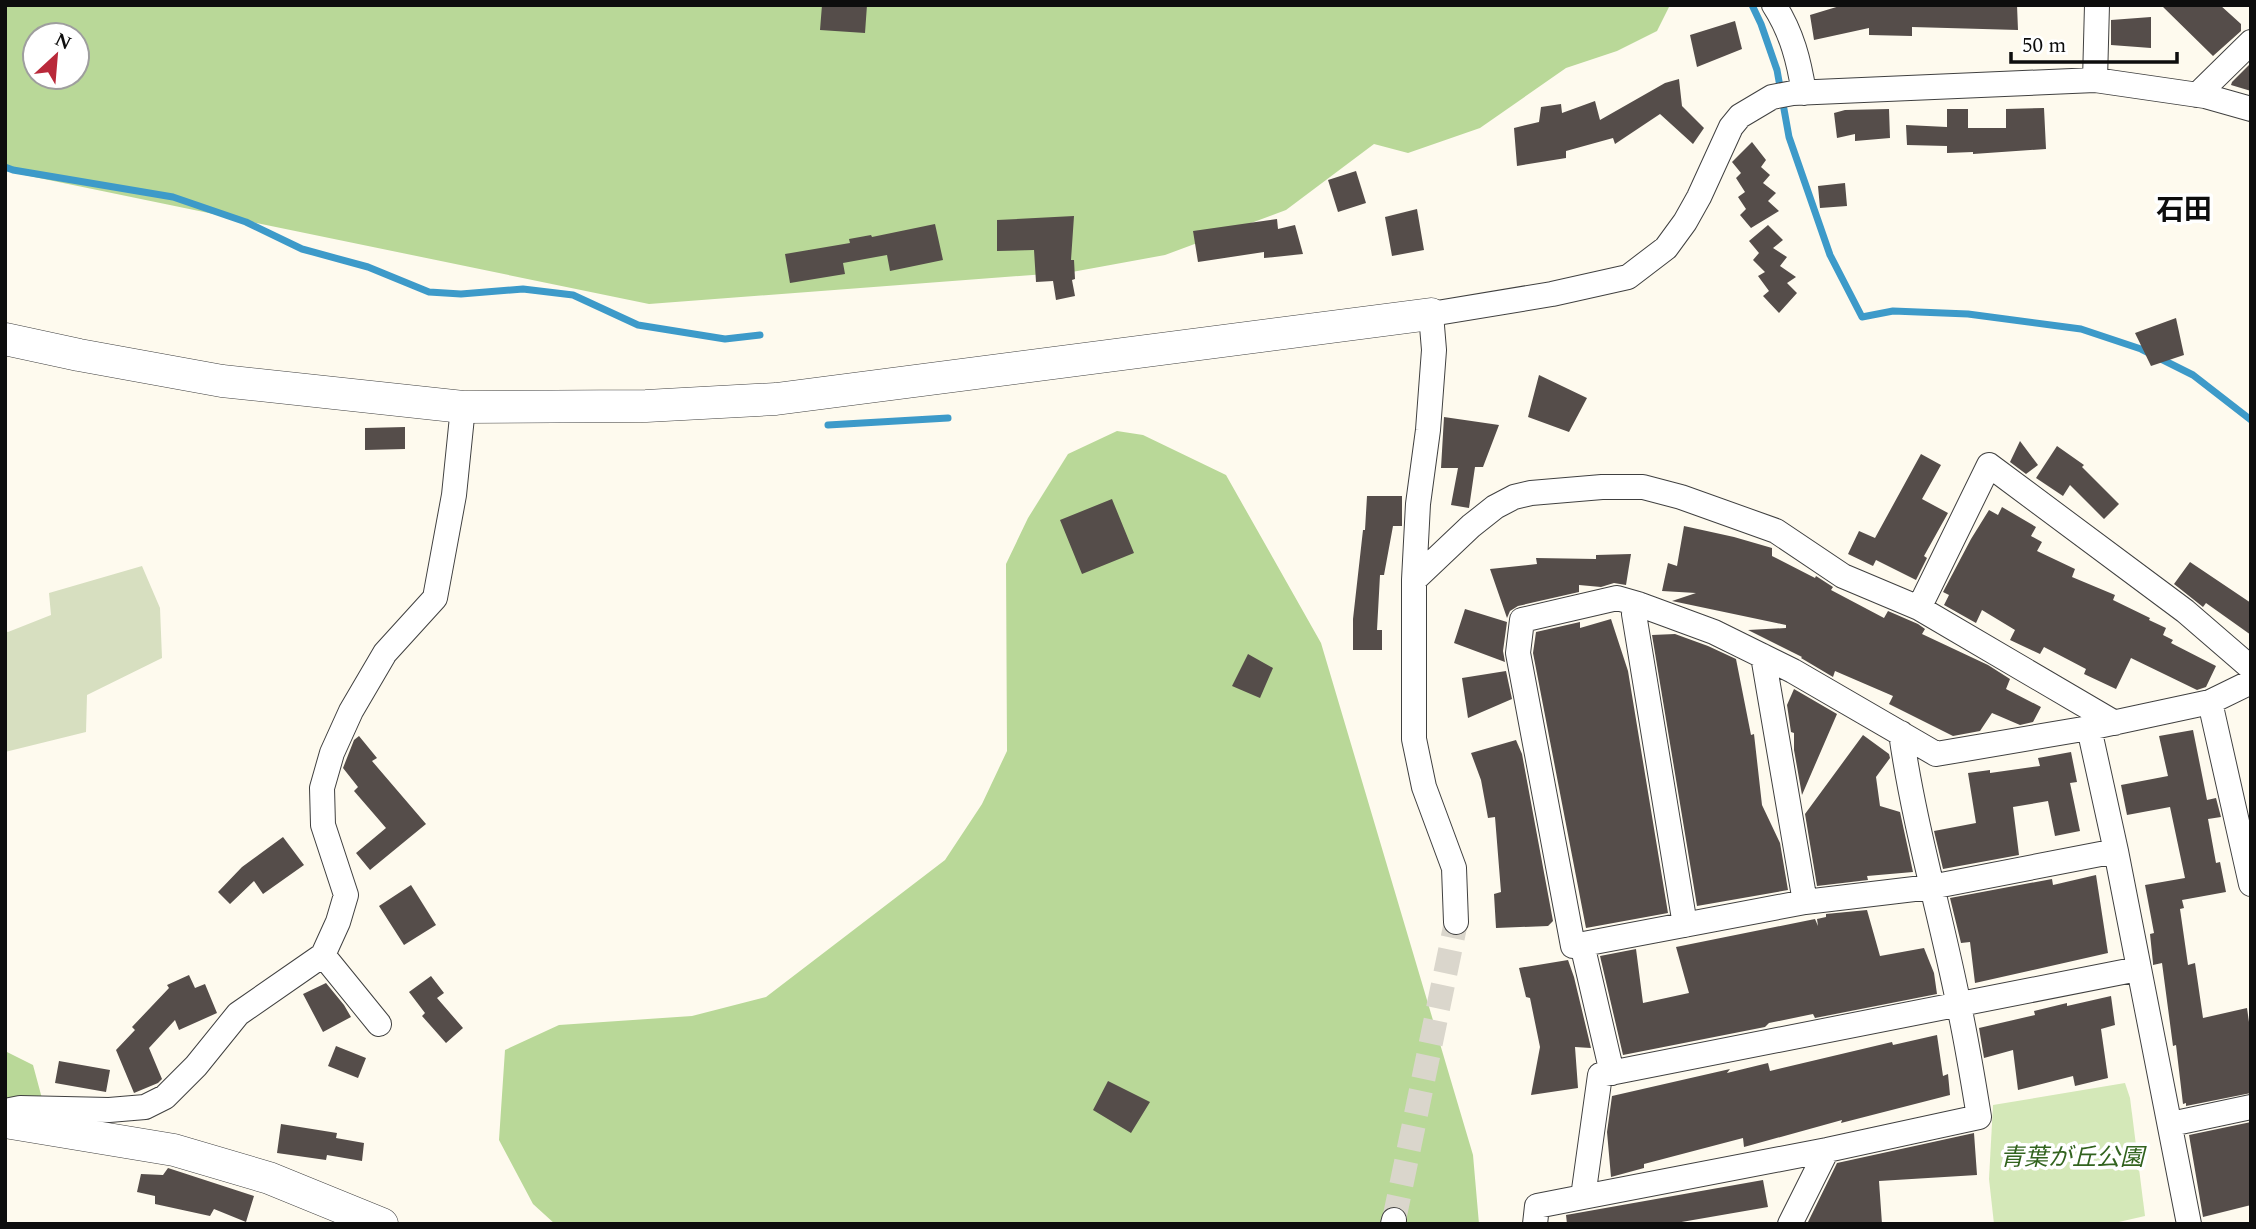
<svg xmlns="http://www.w3.org/2000/svg" width="2256" height="1229" font-family="Spectral,'Noto Sans JP',serif">
  <rect width="100%" height="100%" fill="#fefaee"/>
  <path fill="#d4e8b8" d="M2125,1083L2130,1098L2145,1216L2110,1224H1994L1989,1179L1993,1105Z"/>
  <path fill="#b9d898" fill-rule="evenodd" d="M5,5H1670L1657,31L1617,51L1566,68L1480,128L1408,153L1374,144L1286,210L1165,255L1072,272L649,304L5,171ZM35,35H77V77H35Z
    M1117,431L1143,435L1226,475L1321,643L1473,1155L1479,1224H555L533,1204L499,1140L505,1050L559,1025L692,1016L766,997L945,860L982,804L1007,751L1006,564L1028,518L1068,454Z
    M5,1051L33,1065L47,1117L5,1111Z"/>
  <path fill="#d7dfc0" d="M142,566L160,608L162,658L87,695L86,732L5,752V631L8,632L51,615L49,593Z"/>
  <g fill="none" stroke-linecap="round" stroke-linejoin="round">
    <path stroke="#3d9ac9" stroke-width="7" d="M1752,5L1761,24L1777,70L1789,137L1830,255L1862,317L1893,311L1968,314L2081,329L2141,349L2193,375L2251,420
      M5,167L13,170L173,197L246,222L302,249L368,267L429,292L461,294L523,289L573,295L638,325L725,339L760,335
      M828,425L948,418"/>
  </g>
  <path fill="#554d4a" d="M822,5H867L865,33L820,30Z
    M1843,5H2017L2018,30L1912,27V36L1869,35V28L1814,40L1810,15Z
    M2161,5H2220L2241,24V31L2213,56Z
    M2151,17V48L2111,45V20Z
    M1735,21L1742,49L1697,67L1690,35Z
    M2251,63V91L2231,85L2232,82Z
    M1679,79L1682,106L1704,128L1693,144L1660,114L1615,144L1613,138L1566,151V158L1517,166L1514,128L1539,122L1541,107L1561,104L1562,113L1595,101L1600,120L1665,83Z
    M2044,108L2046,149L1973,154V152L1947,153V146L1907,145L1906,125L1947,127V109H1968V128H2006V109Z
    M1889,109L1890,138L1855,141V134L1837,138L1834,113L1845,110Z
    M1752,142L1766,160L1761,167L1770,175L1763,183L1776,193L1768,201L1779,211L1751,228L1740,215L1746,209L1738,197L1745,192L1736,178L1741,173L1732,162Z
    M1356,171L1366,203L1338,212L1328,180Z
    M1845,183L1847,206L1820,208L1818,186Z
    M1417,209L1424,250L1392,256L1385,217Z
    M1074,216L1071,260H1074L1075,279L1072,280L1075,296L1056,300L1053,281L1036,282L1034,250L997,251V220Z
    M1277,219L1278,229L1295,225L1303,254L1264,258V252L1198,262L1193,231Z
    M935,224L943,260L890,271L887,255L843,263L845,274L790,283L785,254L850,243L849,239L871,235L872,237Z
    M1768,225L1783,240L1773,248L1787,257L1780,266L1796,277L1787,283L1797,293L1779,313L1763,296L1769,291L1758,276L1765,272L1753,260L1759,253L1749,241Z
    M2176,318L2184,355L2151,366L2135,333Z
    M1539,375L1587,398L1569,432L1528,417Z
    M1444,417L1499,425L1483,467H1475L1469,508L1451,505L1458,468H1441Z
    M405,427V449L365,450V428Z
    M2020,441L2038,465L2026,474L2010,462Z
    M2057,446L2084,465L2082,467L2119,504L2104,519L2070,485L2063,496L2036,478Z
    M1921,454L1941,465L1922,499L1948,513L1924,556L1927,558L1916,580L1876,560L1873,566L1848,554L1859,531L1875,538Z
    M1367,496H1402V526H1393L1384,575H1380L1377,630H1382V650H1353V619L1363,530H1365Z
    M1112,499L1134,553L1082,574L1060,520Z
    M2002,507L2036,527L2031,536L2042,542L2037,551L2075,569L2072,577L2115,595L2113,600L2150,618L2149,620L2166,628L2163,635L2173,640L2171,643L2216,666L2206,687L2197,690L2131,658L2116,689L2084,674L2086,669L2044,647L2040,654L2010,640L2015,630L1982,610L1976,623L1944,605L1949,595L1943,592L1971,539L1989,510L1998,515Z
    M1684,526L1734,537L1772,548V556L1815,578L1816,576L1833,587L1831,590L1884,618L1888,611L1918,624L1925,629L1922,634L1988,665L2010,679L2006,689L2041,707L2033,722L2020,725L1992,713L1980,731L1953,736L1889,704L1893,696L1835,671L1833,677L1801,658L1802,657L1748,630L1786,628V625L1672,601L1696,593L1662,591L1668,563L1677,566Z
    M1631,554L1626,585L1614,583L1601,587L1579,585V592L1518,606L1510,611L1507,618L1490,569L1537,564L1536,558L1596,559V555Z
    M2190,562L2251,603V635L2206,603L2203,607L2174,584Z
    M1465,609L1507,622L1503,651L1505,662L1454,643Z
    M1611,619L1628,671L1668,913L1586,928L1533,653L1536,632L1580,622V628Z
    M1675,634L1708,646L1736,659L1751,735L1754,734L1762,805L1780,843L1788,890L1697,906L1652,635Z
    M1248,654L1273,668L1260,698L1232,686Z
    M1506,671L1512,699L1468,718L1462,678Z
    M1794,689L1837,714L1802,795L1794,750V733L1791,732L1787,705Z
    M2193,730L2207,800L2216,798L2221,817L2208,819L2216,863L2220,862L2226,892L2182,900L2184,908L2180,909L2188,965L2195,963L2203,1018L2247,1008L2251,1036V1093L2186,1106V1103L2183,1104L2176,1045L2173,1046L2162,963L2153,965V963L2150,934L2154,933L2145,885L2185,878L2170,807L2127,815L2121,785L2168,776L2159,736Z
    M1863,735L1889,754L1890,758L1876,777L1880,806L1900,812L1913,872L1867,876L1868,880L1817,886L1805,814Z
    M359,736L377,758L372,761L426,824L370,870L356,853L386,828L354,791L358,787L343,768L354,740Z
    M1516,740L1522,754L1553,921L1548,926L1496,928L1494,894L1501,892L1495,817L1488,818L1481,780L1471,753Z
    M2071,752L2077,782L2070,783L2080,831L2055,836L2048,801L2013,807L2019,855L1943,869L1934,831L1976,823L1968,773L1990,770V773L2040,766L2038,758Z
    M283,837L304,865L263,894L254,881L230,904L218,892L242,867Z
    M2096,875L2108,953L1975,983L1970,942L1961,943L1950,898L2052,879L2053,885Z
    M411,885L436,925L404,945L379,906Z
    M1867,910L1880,956L1924,948L1934,973L1937,994L1815,1018L1813,1014L1769,1023L1765,1027L1623,1055L1600,956L1636,949L1643,1003L1689,993L1676,947L1815,919L1818,926L1817,919L1826,917V914Z
    M1568,960L1574,977L1591,1048L1575,1047L1578,1088L1531,1095L1540,1047L1530,998L1526,997L1519,968Z
    M189,975L195,988L205,984L217,1013L179,1030L175,1020L149,1048L162,1079L158,1083L134,1093L116,1050L135,1030L132,1027L169,988L167,985Z
    M431,976L444,993L437,998L463,1028L446,1043L422,1016L425,1013L409,992Z
    M326,983L344,1005L351,1017L323,1032L303,994Z
    M2111,996L2115,1025L2101,1029L2108,1078L2075,1086L2073,1076L2018,1090L2013,1050L1984,1058L1979,1028L2035,1015L2034,1011L2067,1003V1006Z
    M1937,1035L1943,1076L1948,1074L1950,1095L1841,1123L1842,1120L1744,1147L1743,1138L1644,1164V1168L1611,1177L1607,1132L1612,1096L1730,1069L1727,1073L1768,1063L1770,1071L1892,1042L1893,1045Z
    M336,1046L366,1058L358,1078L328,1066Z
    M59,1061L110,1070L106,1092L55,1083Z
    M1108,1081L1150,1102L1131,1133L1093,1110Z
    M2251,1122V1205L2203,1217L2189,1135Z
    M281,1124L337,1133L336,1138L364,1143L362,1161L327,1155L326,1160L277,1153Z
    M1974,1133L1977,1175L1879,1181L1882,1224H1807L1837,1163Z
    M168,1168L254,1196L246,1222L214,1209L210,1216L155,1204V1196L137,1192L141,1174L163,1175Z
    M1763,1180L1768,1207L1670,1224H1567L1566,1215Z"/>
  <g fill="none" stroke-linecap="round" stroke-linejoin="round">
    <path stroke="#dad6cc" stroke-width="24" stroke-dasharray="24 12" stroke-linecap="butt" d="M1394,1220L1456,922"/>
    <g stroke="#404040" stroke-width="26">
      <path id="minor" d="M1774,5C1792,33 1799,61 1804,93
        M2095,80L2097,5
        M2197,95L2251,42
        M1414,580L1471,526L1495,507L1514,497L1531,493L1602,487H1643L1681,497L1776,531L1843,576L1919,608L2115,723
        M1638,604L1634,614L1685,925
        M1919,608L1989,465L2185,611L2251,668
        M1763,656L1805,902
        M2210,702L2251,884
        M2089,728L2116,851L2189,1224
        M1901,733C1914,826 1941,915 1959,1006C1967,1043 1973,1080 1979,1117L1827,1150L1583,1197L1600,1075L2138,969
        M2116,851L1931,887L1805,902L1573,946L1518,653L1522,620L1617,598L1638,604L1714,632L1793,671L1936,754L2089,728L2210,702L2251,682
        M1456,922L1454,868L1424,787L1414,739V580L1418,504L1428,430L1434,350L1431,314L1552,294L1628,277L1666,248L1685,222L1699,197L1731,127L1740,116L1772,97L1793,93L2095,80L2205,96L2251,109
        M1582,944L1612,1073
        M323,955L379,1024
        M5,1111L20,1108L109,1110L145,1107L165,1097L196,1066L238,1014L323,955L338,922L346,895L323,825L322,788L332,753L351,711L385,653L435,598L454,495L463,407
        M2171,1124L2251,1107
        M1393,1224L1394,1220
        M1535,1224L1537,1206L1583,1197
        M1790,1224L1827,1150"/>
    </g>
    <g stroke="#404040" stroke-width="33">
      <path id="tertiary" d="M5,339L79,355L222,381L463,407L646,406L776,399L1431,314
        M5,1122L174,1150L269,1178L382,1224"/>
    </g>
    <use href="#minor" stroke="#fff" stroke-width="24"/>
    <use href="#tertiary" stroke="#fff" stroke-width="32"/>
  </g>
  <g text-anchor="middle" dominant-baseline="central" stroke-width="7" stroke-linejoin="round" paint-order="stroke">
    <g font-size="24" font-style="italic" fill="#32631f" stroke="#fff">
      <text x="2072" y="1158">青葉が丘公園</text>
    </g>
    <g font-size="28" font-weight="bold" fill="#0d0d0d" stroke="#fff">
      <text x="2184" y="210">石田</text>
    </g>
  </g>
  <rect width="2256" height="1229" fill="none" stroke="#0d0d0d" stroke-width="14"/>
  <g transform="translate(56 56) rotate(26)"><circle r="33" fill="#ffffff" stroke="#9e9e9e" stroke-width="2"/>
  <path d="M0-5L12 26L0 18L-12 26Z" fill="#b9293a"/>
  <text y="-10" font-size="19" font-weight="bold" text-anchor="middle" fill="#0d0d0d">N</text>
  </g>
  <path d="M2011 52v10h166v-10" fill="none" stroke="#0d0d0d" stroke-width="3.5"/>
  <text x="2022" y="52" font-size="21" fill="#0d0d0d" stroke="#ffffff" stroke-width="5" paint-order="stroke">50 m</text>
</svg>
